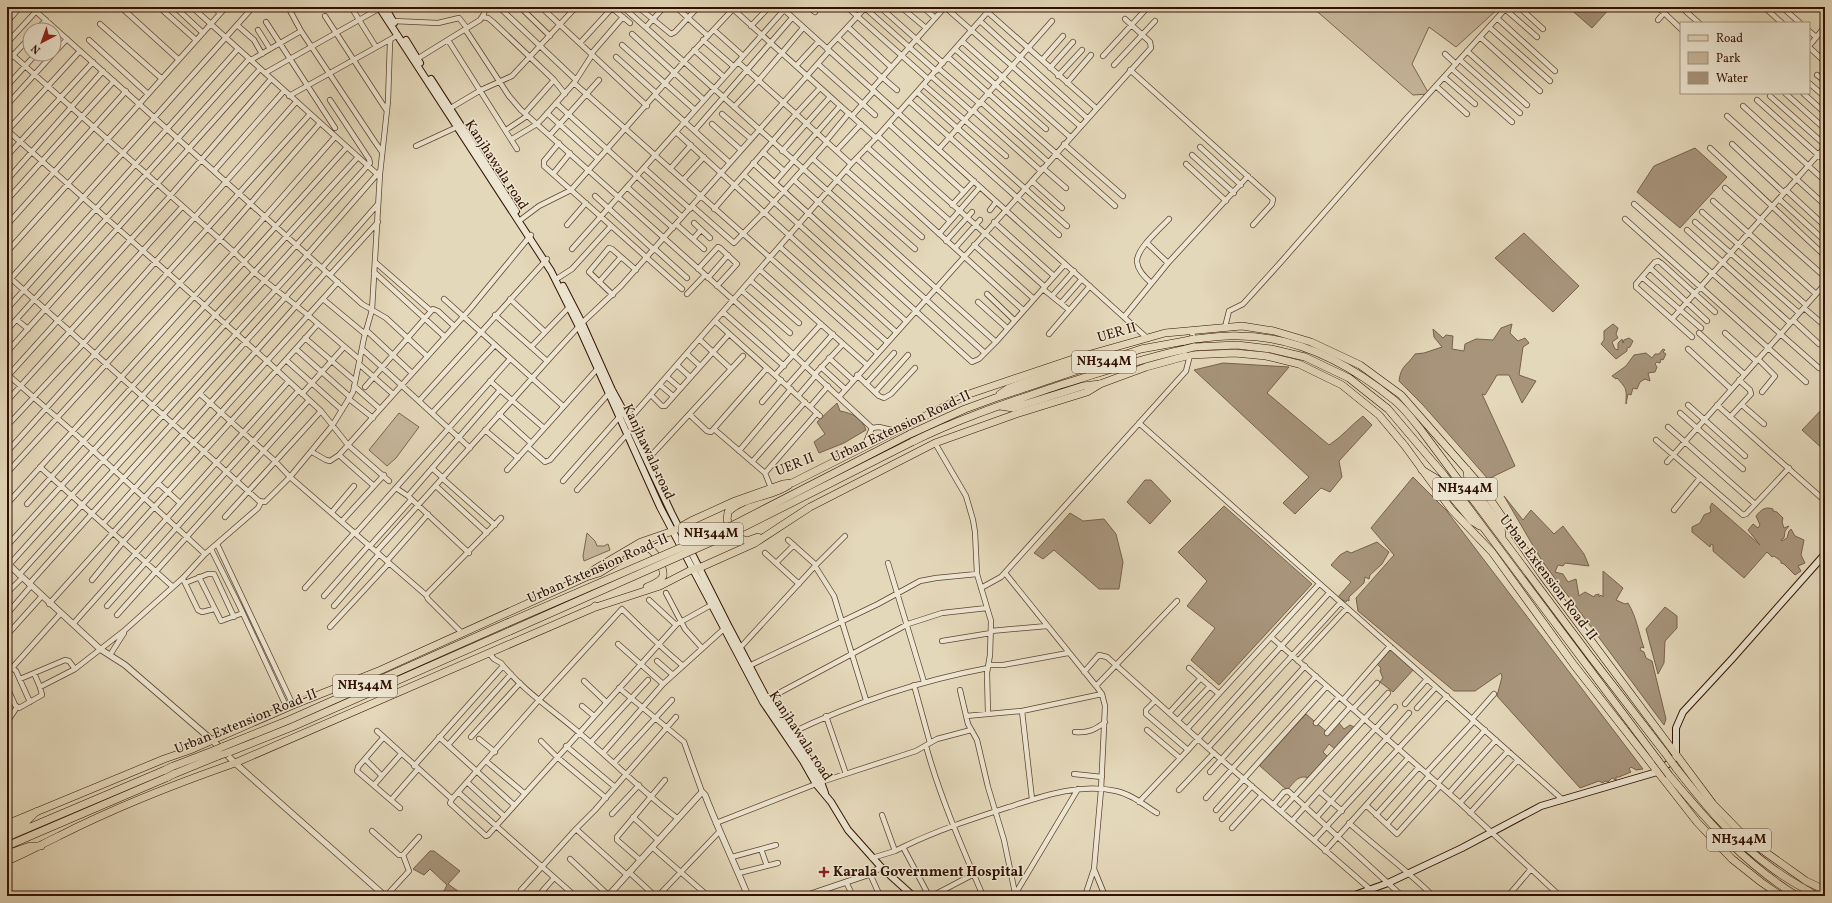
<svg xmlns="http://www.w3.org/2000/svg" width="1832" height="903" font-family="Vollkorn,serif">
  <rect width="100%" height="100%" fill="#e4d8ba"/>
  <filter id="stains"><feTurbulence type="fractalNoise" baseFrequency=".005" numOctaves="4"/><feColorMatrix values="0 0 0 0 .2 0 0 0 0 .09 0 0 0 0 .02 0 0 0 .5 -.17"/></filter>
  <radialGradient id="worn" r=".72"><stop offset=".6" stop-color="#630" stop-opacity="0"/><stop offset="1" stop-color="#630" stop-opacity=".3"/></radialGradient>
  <path fill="#c6b69b" stroke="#7c644e" d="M1312,7H1500L1456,47L1429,27L1412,64L1429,94L1413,95Z
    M399,413L419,427L396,458L387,466L369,450Z
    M587,533L595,541L597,546H604L608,544L610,550L584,561L583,556Z"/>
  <path fill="#a7947b" stroke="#78604b" d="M1568,7H1611L1592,28Z
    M1695,148L1727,177L1680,228L1637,192L1654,166Z
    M1524,233L1579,286L1553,312L1495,258Z
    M1512,324L1510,333L1518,341L1525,338L1529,343L1523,347L1519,375L1536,381L1522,403L1509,375H1497L1485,395L1482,394L1515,466L1488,479L1423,405L1399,381C1401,365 1407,366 1415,354L1424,353L1442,347L1434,337L1433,329L1443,338L1446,335L1453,336L1452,349L1464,351L1465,344L1476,339L1493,340L1501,328Z
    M1613,324L1618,328L1616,334L1618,338L1612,342L1615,349L1618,350V343L1622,339L1623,343L1624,340L1629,338L1633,341L1630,347L1627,348V351L1616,359L1601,344L1604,340V331Z
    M1663,349L1665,350L1663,352L1666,354L1663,360L1661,359L1660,363L1657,362L1655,364L1657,367L1655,372L1648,373L1650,381L1645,379L1640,382L1637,389L1633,388L1631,395L1628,394L1626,404C1626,389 1628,390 1617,378L1616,379L1612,376L1626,366L1634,355L1646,353L1652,358L1655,354H1659Z
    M1223,363L1289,367L1267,393L1329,445C1342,437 1351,425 1363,416L1372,425L1339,461L1342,477L1330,492L1321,488L1295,514L1283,503L1309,477L1194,370Z
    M837,403L840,411C852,413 862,418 866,430L844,443L819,453L814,442L825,434L817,422Z
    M1825,406V451L1802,430Z
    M1413,477L1446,510L1643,769L1636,770L1631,767L1629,769L1631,772L1619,777H1616V780L1612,778L1608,782L1605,781L1603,783L1599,781L1580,788L1497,696L1502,677L1501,673L1475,691H1454L1358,611L1356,598L1394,555L1371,528Z
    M1145,480H1151L1171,501L1150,524L1127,502Z
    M1504,496L1523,520L1531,510L1554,534L1563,526L1584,554L1589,566L1565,563L1563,566L1558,565L1555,572L1563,574L1568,582L1576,579L1579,596L1585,592L1594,597L1595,595L1599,594V597L1601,595L1603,597V571L1623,588L1616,600L1625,604L1628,603C1637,618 1638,631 1644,648L1641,647L1640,650L1644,652L1646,658L1652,661L1666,719L1664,725L1542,561Z
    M1712,503L1760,545L1748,530L1753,524L1758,528L1760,525L1756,516C1761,510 1765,506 1773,509V511L1777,512L1783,518L1782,522L1784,528L1789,526L1785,531L1784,538L1781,540L1782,541L1787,538L1789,531L1791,529L1795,536L1804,540L1801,555L1805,563L1798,566L1801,571L1795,575L1784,564L1781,563V561L1774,556L1772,557L1767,552L1744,578L1713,551V545L1711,544L1710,547L1692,532V527L1700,523L1704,515L1711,512L1710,507Z
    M1224,506L1312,584L1219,685L1191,660L1215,628L1187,606L1207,581L1178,552Z
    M1070,513L1083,521L1104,519L1116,534L1123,562L1119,589H1099L1054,550L1043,559L1034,553Z
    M1377,542L1389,552L1382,564L1370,575L1369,579L1365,577L1364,583L1349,597V601L1347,600L1346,602L1338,597L1351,582L1331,565L1340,555L1347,551L1351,553Z
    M1665,607L1677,616V628L1665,641L1664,663L1658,674L1646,629Z
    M1391,649L1414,669L1393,692L1380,682L1383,678L1380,671L1381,668L1377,664Z
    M1306,714L1328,733L1339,723L1344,729L1350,725L1354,727L1335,749L1329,744L1323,752L1328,757L1309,778C1298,774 1294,783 1287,790L1260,766V763Z
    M430,851H434L460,871L448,884L465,896H446L443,893L447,885L430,869L424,875L413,869Z"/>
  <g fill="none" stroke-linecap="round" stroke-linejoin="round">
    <g stroke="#5e4330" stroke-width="6">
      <path id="minor" d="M31,7L362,304L386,318L427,356
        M159,7L196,40
        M175,7L203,33
        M192,7L377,174
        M213,7L220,13
        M288,7L301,31L375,142L382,152
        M351,7L376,47
        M499,7L576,80
        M520,7L550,36
        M541,7L647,106
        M623,7L996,342
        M638,7L671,34L675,32L698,7
        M676,7L708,36
        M781,7L1147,338
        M809,7L815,12
        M847,7L928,79
        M864,7L936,71
        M880,7L943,63
        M901,7L926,28
        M923,7L935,18
        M945,7L1080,126
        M982,7L1096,108
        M1519,7L1543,29
        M1658,7L1681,29
        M1681,7L1699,23
        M1764,7L1782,23
        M1782,7L1800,23
        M1820,7L1825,11
        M612,8L630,23
        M733,9L876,138
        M1505,9L1537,37
        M124,10L178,59
        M485,10L495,7
        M325,16L387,111
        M482,17L488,18L493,22L554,80L565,94
        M1497,18L1555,71
        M1658,20L1669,7
        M393,21L438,23L459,18L467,28
        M980,21L1087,118
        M7,22L20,7
        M266,22L335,128
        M100,24L161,78
        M237,25L254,40L262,54
        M751,26L769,7
        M646,27L664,7
        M848,27L891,67
        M1489,27L1550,81
        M465,29L509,96L521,110L768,331L872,428L879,427L896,431
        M36,30L46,20
        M258,30L270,49
        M714,30L743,56
        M1809,31L1816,37
        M632,34L704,100
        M1480,37L1540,91
        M838,38L882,78
        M89,40L148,94
        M448,40L517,149
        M703,40L733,66
        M962,41L1070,137
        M7,43L40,7
        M580,43L613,7
        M622,45L695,110
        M1809,46L1824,28
        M1809,47L1825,62
        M827,49L866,7
        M955,49L1046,129
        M7,50L234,252L255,273L309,316L360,360
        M694,50L724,77
        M1467,51L1527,105
        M54,53L67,39
        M591,54L623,17
        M1445,54L1456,64
        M1103,56L1148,7
        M616,57L656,93
        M948,57L1115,206
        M417,59L480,20L484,14L485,7
        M251,60L301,31
        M1042,60L1063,36
        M1460,60L1520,113
        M7,62L30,37
        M818,64L875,115
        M1114,65L1155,21
        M796,66L818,42
        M938,68L980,104
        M1050,68L1073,42
        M1452,69L1512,122
        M1130,70L1273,199L1272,204L1253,225
        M265,73L382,7
        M1817,75L1825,81
        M931,76L972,112
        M1058,76L1082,50
        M882,77L897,90
        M1444,77L1475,104
        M574,83L877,353
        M1067,83L1091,55
        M1809,83L1825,97
        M924,85L1006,156
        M7,86L36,54
        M1436,86L1467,114
        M820,88L796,114L851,164
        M872,89L945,7
        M917,92L1067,226
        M1785,93L1825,129
        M1803,93L1825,113
        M655,95L730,163
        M289,96L391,39
        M1770,96L1825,145
        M1757,100L1825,161
        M909,101L1059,235
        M981,102L1048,162
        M556,103L682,217
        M7,105L53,54
        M1743,106L1825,181
        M734,107L759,80L803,28
        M449,109L481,90L512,76L576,7
        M974,111L1041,171
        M525,113L554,80
        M547,113L598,159
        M722,114L751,139
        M852,116L874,91
        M1727,116L1825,205
        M712,124L741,150
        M889,124L964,192
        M7,130L267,361L321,411L348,445L389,481
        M506,130L527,116
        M695,130L792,18
        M7,131L80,51
        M676,132L790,236
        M550,135L599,80
        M878,136L933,187L1045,287
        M512,139L537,124L542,119L574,83L592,55
        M826,141L849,113
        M559,143L544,161V166L682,289
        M1064,144L1123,196
        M1732,144L1784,193
        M416,146L457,127
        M867,147L950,221
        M1200,147L1241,185
        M1710,148L1825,256
        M939,149L1052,21
        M837,150L861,124
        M782,151L830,97
        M763,152L784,171
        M1192,155L1234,193
        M7,156L93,62
        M813,159L915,249
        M857,159L1023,310
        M793,160L840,106
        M753,163L972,362L979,359L996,342L1065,264
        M1186,164L1226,201
        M644,168L690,209
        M1043,168L1066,188
        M670,169L691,145
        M846,170L922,237
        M214,171L284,91
        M553,174L570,153
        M744,175L906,321
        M7,180L103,71
        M683,180L704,157
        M794,180L985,353
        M1032,181L1062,208
        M775,182L794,160
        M627,187L673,228
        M1725,188L1825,277
        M1786,190L1825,226
        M595,196L654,250
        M1779,199L1825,241
        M7,200L114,81
        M1713,201L1816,294
        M1634,204L1819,368
        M952,205L974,181
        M692,206L734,243L764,212
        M714,209L796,114L738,62
        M990,210L996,202
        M765,212L827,142
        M1702,212L1806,305
        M1625,219L1806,382
        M519,221L539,206L571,190L689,56L735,7
        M994,222L1054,276
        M1695,222L1799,313
        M694,223L710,238
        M676,224L704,249
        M7,225L126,91
        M567,225L586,203
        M1687,230L1790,323
        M939,234L980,187
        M790,236L896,332
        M693,239L701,230
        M946,241L972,212
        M1147,243L1168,263
        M974,245L1034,299
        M780,247L887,342
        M955,248L980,220
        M572,249L784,10
        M655,249L687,278
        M7,252L226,7
        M375,262L431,311
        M322,268L378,204
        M1650,268L1707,321
        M698,269L718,247L720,248L737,264L717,286
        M760,270L867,365
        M374,272L445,337
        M7,275L259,501L265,502L290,477L332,426L353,392L364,338L372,310L380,174L388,101L390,42L391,39L398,35
        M330,275L378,222
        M1642,277L1701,328
        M558,278L572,269L611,226
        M708,278L728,255
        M751,281L799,323
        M599,282L621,257
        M7,283L253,7
        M1151,283C1145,277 1138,271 1137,262C1136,249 1160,229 1169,219
        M1043,289L1069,310
        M742,291L790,333
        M687,294L705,275
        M987,294L1014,320
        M613,295L589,272L609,248L612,249L636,270
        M1052,296L1074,271
        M323,299L365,334
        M444,299L563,406
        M510,299L544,331
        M978,302L1007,328
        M1061,303L1082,279
        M1804,308L1825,326
        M7,309L238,49
        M723,312L784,366
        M495,315L547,361
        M1124,317L1168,263L1248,176
        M1672,319L1825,147
        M17,320L28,329
        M1793,320L1819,344
        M715,321L820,416
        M1225,327L1229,311L1243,304L1281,262L1406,119L1507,7
        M7,330L249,59
        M366,330L412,373
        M1699,333L1744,374
        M1725,333L1756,361
        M1049,334L1090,286
        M1692,337L1636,287V284L1655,262L1658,261L1661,263L1715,312
        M305,338L355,381
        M699,339L731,369
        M531,347L571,305
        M296,349L350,397
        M362,349L470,448
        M1688,349L1731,389
        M7,352L260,69
        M687,354L700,366
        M829,358L853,380
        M1758,359L1775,376L1762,392
        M286,360L342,410
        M359,364L393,394
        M677,365L690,377
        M821,367L845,389
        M7,374L72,431L205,554L183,578L125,630L75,669L69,661L65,660L20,679
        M815,374L843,344
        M775,375L821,324
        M857,375L879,396L884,398L891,394L915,368
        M7,377L170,196L271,79
        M667,377L680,388
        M490,381L544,428
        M866,384L894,353
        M660,385L673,396
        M354,386L380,409
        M787,386L833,334
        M365,387L433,309L438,311L454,326
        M875,392L908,355
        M200,394L275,461L290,477L426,595L428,599L462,633
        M302,394L344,347
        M651,395L662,406H665L729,334
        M798,396L816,375
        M839,397L1151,48L1150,42L1125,19
        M349,399L373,418
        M7,401L182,207
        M419,401L547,259
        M762,402L781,380
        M1688,405L1745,456
        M1717,405L1825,501
        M1742,405L1764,424
        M810,407L828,386
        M432,413L495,345
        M1680,413L1743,469
        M499,414L531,443
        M690,415L707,431L711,432L767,368
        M1730,417L1751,394L1750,390L1739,380
        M628,421L851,164L876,138L992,7
        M1139,423L1563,800
        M7,426L84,343L296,102
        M1668,427L1755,504
        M714,429L765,473L771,488
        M485,430L518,458
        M1656,440L1743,515L1746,514L1789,468
        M935,443L966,496L973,520L975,532L977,574L991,621L990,655L987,673L988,714
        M528,447L545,462L550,460L610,392
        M864,447L872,428
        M739,451L791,389
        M7,452L310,114
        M312,452L326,460L330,461L339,455
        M647,460L743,356
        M752,462L805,402
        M1667,462L1825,284
        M40,467L173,587
        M432,468L443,478
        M507,470L599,367
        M7,473L219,240L320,123
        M765,473L817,413
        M442,478L495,525
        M563,481L621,415
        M158,483L180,503
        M374,486L384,475
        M436,486L487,533
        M396,488L408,496L469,553
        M577,490L629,432
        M408,496L500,390
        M7,504L234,252L335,137
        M27,504L347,147
        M1674,510L1700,478
        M332,512L354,486
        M225,517L321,411
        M342,521L374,486L339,455L470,309L531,235
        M103,524L326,272
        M356,533L510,359
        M788,540L816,565
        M217,544L293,705
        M7,546L358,157
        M370,546L411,500
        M211,549L239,605L287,708
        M377,551L551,357L582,323L621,286L829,51
        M765,553L799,584
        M205,554L258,508L261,502
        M387,561L428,514
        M776,563L794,545
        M888,563L924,682
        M9,565L370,163L369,159L330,100
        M815,566L834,596L866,700
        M1005,573L1096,686L1102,694L1105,706L1101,790L1094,869L1085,896
        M19,575L307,255L380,171
        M199,577L221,621L243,613
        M92,580L123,542L318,324
        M184,581L198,610L202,612L214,609
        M185,583L208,574H214L234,617
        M29,584L316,263
        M305,588L355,532
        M981,588L1001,577L1186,371L1190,355L1193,330
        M7,593L22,578
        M666,593L685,629L702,648
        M426,595L501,518
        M324,596L369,545
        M649,600L676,625
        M49,604L338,282
        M107,606L298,391
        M334,606L379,554
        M7,614L31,586
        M117,615L309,400
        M73,624L288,382
        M330,627L389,563
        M991,631L1047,626
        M7,635L42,596
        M1271,637L1460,803L1560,896
        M942,641L991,633
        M618,644L663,684
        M739,649L815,566L845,536
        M489,653L494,659L501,663C524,692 556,712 583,736C615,763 644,793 677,818
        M110,655L124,633
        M657,661L673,675
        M1298,661L1346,609
        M989,665H1003L1068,653
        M683,666C662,648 642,629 622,609L539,700L452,799L450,803L486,836L488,835L677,624L713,604
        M747,667L878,604L920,581L936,578L977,574
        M12,668L61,613
        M1189,668L1219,694
        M7,669L12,668L16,671L30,702
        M1084,672L1099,655L1107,657L1208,748L1371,890
        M584,681L606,702
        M914,685L930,743
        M1096,686L1177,601
        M7,687L15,705L19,708L42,695L40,687L34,673
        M40,687L75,669
        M619,688L684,742L702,792
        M960,690L968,724L977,740L988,787L1004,840L1015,893
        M1343,700L1390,646
        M764,701L908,624L942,613L987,608
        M1155,701L1146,710V714L1188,750
        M1405,704L1427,679
        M582,706L594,716
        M1417,708L1436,687
        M1353,709L1377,683
        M1022,711L1032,799
        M1169,713L1201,678
        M826,716L846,774
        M966,716L1022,711L1102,694
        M1472,719L1494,694
        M1178,720L1210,686
        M7,722L17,707
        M1316,723L1339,697
        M1187,729L1319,584
        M1147,730L1180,758
        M377,731L452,799
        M1075,732C1088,733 1095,730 1105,722
        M1327,733L1350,707
        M789,734C853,703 918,681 988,668
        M439,737L514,805
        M471,737L520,683
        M383,738L358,767L357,771L400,808
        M479,739L495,752
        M541,741L557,757L606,798
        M591,742L648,680
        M448,745L511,674
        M566,746L615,787
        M926,746C940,797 962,847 983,896
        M1208,748L1340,603
        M603,753L663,684L726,627
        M365,759L382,776
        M486,761L524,793
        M614,763L672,700
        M414,766L503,666
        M1210,772L1305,666
        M1426,773L1474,721
        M1074,774L1102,777
        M467,782L504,816
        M1438,783L1485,730
        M374,785L401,754
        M1179,790L1214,753
        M1319,791L1342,811
        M458,792L575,896
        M1449,793L1496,740
        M1206,798L1316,676
        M391,800L418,769
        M1139,802L1188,750L1329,593
        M1460,803L1508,751
        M1273,805L1284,792L1288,791L1402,896
        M1366,805L1397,834L1440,786
        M1216,810L1327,686
        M1281,811L1388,693
        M1470,813L1518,760
        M612,814L639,785
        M882,815L895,851L903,847
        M1376,815L1419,767
        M633,817L658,840
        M1317,817L1409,713
        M1222,819L1252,786
        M1292,821L1395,707
        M716,823L821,782L916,751L937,739L971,730
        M1349,823C1377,848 1407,870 1433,896
        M1387,824L1429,776
        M1232,828L1262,795
        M576,829L627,875
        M372,831L399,855H403
        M1314,840L1447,696
        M652,847L708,896
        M761,849L767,866
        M1325,851L1408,758
        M732,857L776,845
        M872,858L895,851
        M570,859L608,895
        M640,860L617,840V837L665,780
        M1094,869L1105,896
        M629,872L655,896
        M739,873L778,863
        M870,874L880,896
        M846,882L853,896
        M521,890L576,829L595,810L676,717
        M386,896L409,871L403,855L419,837
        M538,896L554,878
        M658,896L719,832
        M929,896L903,847C938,830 972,819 1009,807C1043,796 1079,783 1116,791C1131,794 1144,805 1157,813
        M932,896L974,874
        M1014,896L1078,789
        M1508,896L1531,869"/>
    </g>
    <g stroke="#5e4330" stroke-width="7">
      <path id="tertiary" d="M7,563L100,649L125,665L213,741L235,763L385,896
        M608,896L702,792L705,795C718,829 734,862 748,896
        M805,896L870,874L881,867"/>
    </g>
    <g stroke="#321102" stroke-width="8">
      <path id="secondary" d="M379,7L551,271L579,327L660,507L763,702L803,761L816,784L831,802L848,830L881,867L913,896
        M385,7L394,23
        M406,40L420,63
        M431,79L516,211
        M563,286L582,323L612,390L624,412L671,512L728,625L767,699L808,758L821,782L825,793
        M1352,896L1388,883L1409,873L1462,848L1541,806L1657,772L1672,761L1676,756V728L1683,712L1732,659L1825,554"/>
    </g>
    <g stroke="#321102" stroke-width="8">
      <path id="primary" d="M758,537L747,541L739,538L727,520L728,512C744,496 771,498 789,485
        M633,552C648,542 654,550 661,564C662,568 664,572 663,576C661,581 652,585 647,587
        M586,577L595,569L641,542L673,531L691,521L735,501L783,484L792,483L969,394L1073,359L1165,333L1242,326L1274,331L1311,342L1360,365L1401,395L1481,486L1542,575L1713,804L1747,839L1806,881L1825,890
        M593,608L660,586L693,569L699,568L755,543L810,507L935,443L1016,414L1087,392L1100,384L1146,367L1190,355L1235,353L1266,356L1299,364L1342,385L1379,415L1405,446L1451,509L1492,552L1574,665L1697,822L1732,859L1761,882L1781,896
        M7,824L164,759L190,750L293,705L381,670L586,577L599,573L620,560
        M7,861C25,854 42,844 59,836C116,807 175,784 235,763L593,608L595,606"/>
    </g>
    <g stroke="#321102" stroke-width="8">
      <path id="trunk" d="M1194,339C1209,338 1224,335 1239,336C1297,336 1351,365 1394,400C1404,408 1413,420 1421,430L1590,656L1665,753
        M1194,347L1237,345L1271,349L1305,357L1349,378L1388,409L1444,475L1657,759
        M1000,394L1009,388L1073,365L1085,356
        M1000,406L1013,408L1083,386L1100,384
        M910,434L965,409L995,398L1141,349L1185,341
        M912,442C960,418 1010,402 1060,385C1102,372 1143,358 1186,349
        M1422,470L1437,479L1472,521L1480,526
        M1467,470L1468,481L1501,526L1502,537
        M222,747L289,720L507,623
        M227,753L292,727L510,631
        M171,767L215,750
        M1676,768C1705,805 1734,841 1772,868C1786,879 1802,887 1817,896
        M174,774L218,756
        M1669,775C1707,821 1746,865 1797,896
        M7,830L25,823L36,812
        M7,837L165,770
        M7,846L168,777
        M7,854L30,846H41"/>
    </g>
    <use href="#minor" stroke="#ede6d2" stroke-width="4.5"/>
    <use href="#tertiary" stroke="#ede6d2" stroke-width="5.5"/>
    <use href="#secondary" stroke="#ede6d2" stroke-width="6"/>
    <use href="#primary" stroke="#e4d8ba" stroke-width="7"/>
    <use href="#trunk" stroke="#e4d8ba" stroke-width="7"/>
    <g stroke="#321102" stroke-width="8" stroke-linecap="butt">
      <path id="trunk-bridge" d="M1185,341L1194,339
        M1186,349L1194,347
        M507,623L733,525L910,434
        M510,631L736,531L912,442
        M215,750L222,747
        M1665,753L1676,768
        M218,756L227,753
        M1657,759L1669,775
        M165,770L171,767
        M168,777L174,774"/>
    </g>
    <use href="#trunk-bridge" stroke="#e4d8ba" stroke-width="7"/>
  </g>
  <path fill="#8f2418" stroke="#ede6d2" stroke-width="1.5" d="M822 866h4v4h4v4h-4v4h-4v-4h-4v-4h4z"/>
  <g text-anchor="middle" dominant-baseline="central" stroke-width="3" stroke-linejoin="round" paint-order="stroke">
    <g fill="#ede6d2" stroke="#6a5140" stroke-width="1">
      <rect x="1072" y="351" width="64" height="22" rx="3"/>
      <rect x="1433" y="478" width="64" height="22" rx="3"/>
      <rect x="679" y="523" width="64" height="22" rx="3"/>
      <rect x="333" y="675" width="64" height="22" rx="3"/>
      <rect x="1707" y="829" width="64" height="22" rx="3"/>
    </g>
    <g font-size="13" font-weight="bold" fill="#321102">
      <text x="1104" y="362">NH344M</text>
      <text x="1465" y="489">NH344M</text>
      <text x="711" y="534">NH344M</text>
      <text x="365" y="686">NH344M</text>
      <text x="1739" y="840">NH344M</text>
    </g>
    <g font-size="14" fill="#321102" stroke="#ede6d2">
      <text transform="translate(496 165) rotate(57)">Kanjhawala road</text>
      <text transform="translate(1117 333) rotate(-16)">UER II</text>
      <text transform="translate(901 427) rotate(-25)">Urban Extension Road-II</text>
      <text transform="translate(648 452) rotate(65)">Kanjhawala road</text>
      <text transform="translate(795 465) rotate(-22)">UER II</text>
      <text transform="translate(598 569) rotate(-24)">Urban Extension Road-II</text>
      <text transform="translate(1548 578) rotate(53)">Urban Extension Road-II</text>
      <text transform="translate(246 722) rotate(-22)">Urban Extension Road-II</text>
      <text transform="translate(800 736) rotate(57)">Kanjhawala road</text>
    </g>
    <g font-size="14" font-weight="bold" fill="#321102" stroke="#ede6d2" text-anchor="start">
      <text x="833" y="872">Karala Government Hospital</text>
    </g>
  </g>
  <rect width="1832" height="903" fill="none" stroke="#e4d8ba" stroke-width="24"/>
  <rect x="8" y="8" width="1816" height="887" fill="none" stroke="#321102" stroke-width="2"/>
  <rect x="12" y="12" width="1808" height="879" fill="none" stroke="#321102"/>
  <rect x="1680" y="22" width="130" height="72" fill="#ede6d2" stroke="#a2917f"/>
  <rect x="1688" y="35" width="20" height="6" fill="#e4d8ba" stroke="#a2917f"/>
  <text x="1716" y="42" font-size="12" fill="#321102">Road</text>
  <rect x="1688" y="52" width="20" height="12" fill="#c6b69b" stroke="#a2917f"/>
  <text x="1716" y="62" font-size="12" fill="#321102">Park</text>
  <rect x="1688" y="72" width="20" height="12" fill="#a7947b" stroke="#a2917f"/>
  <text x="1716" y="82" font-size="12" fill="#321102">Water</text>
  <g transform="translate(42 42) rotate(221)"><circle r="19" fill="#ede6d2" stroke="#a2917f"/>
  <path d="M0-3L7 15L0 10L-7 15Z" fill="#8f2418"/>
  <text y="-6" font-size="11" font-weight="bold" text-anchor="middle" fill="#321102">N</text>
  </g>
  <rect width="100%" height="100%" filter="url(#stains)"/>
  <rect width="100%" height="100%" fill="url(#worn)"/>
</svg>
